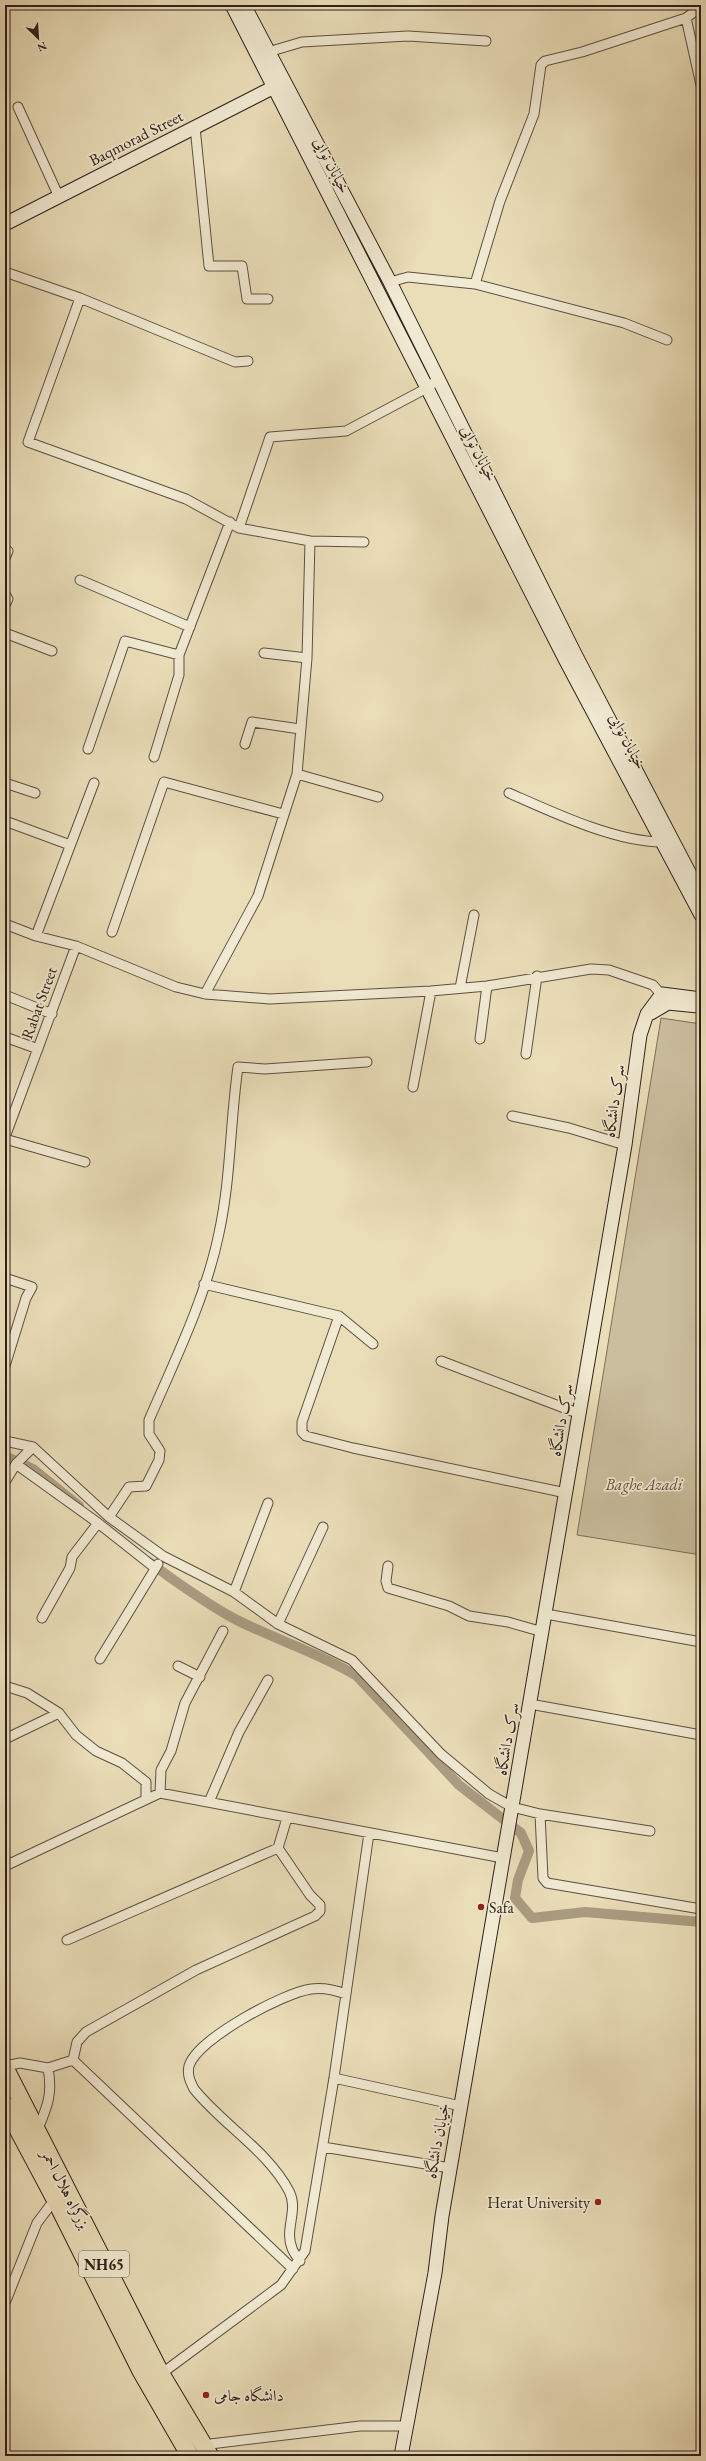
<svg xmlns="http://www.w3.org/2000/svg" width="706" height="2461" font-family="'EB Garamond',Amiri,serif">
  <rect width="100%" height="100%" fill="#eadeb9"/>
  <filter id="stains"><feTurbulence type="fractalNoise" baseFrequency=".005" numOctaves="4"/><feColorMatrix values="0 0 0 0 .2 0 0 0 0 .09 0 0 0 0 .02 0 0 0 .5 -.17"/></filter>
  <radialGradient id="worn" r=".72"><stop offset=".6" stop-color="#630" stop-opacity="0"/><stop offset="1" stop-color="#630" stop-opacity=".3"/></radialGradient>
  <path fill="#cabe9e" stroke="#7c6f5c" d="M661,1018L701,1024V1555L577,1535Z"/>
  <g fill="none" stroke-linecap="round" stroke-linejoin="round">
    <path stroke="#aa9d83" stroke-width="10" d="M5,1456L33,1469L79,1506
      M149,1562C176,1582 204,1602 233,1618C273,1639 318,1652 357,1676L459,1785L521,1833L529,1851L518,1880L515,1898L532,1918L585,1912L701,1922"/>
    <g stroke="#5d5042" stroke-width="11">
      <path id="street" d="M686,18L701,85
        M268,52L302,42L408,36L486,41
        M18,107L59,197
        M195,127L209,266H242L247,299H268
        M5,272L80,298L235,362L248,361
        M390,282L408,277L475,284L624,323L667,340
        M475,284L500,201L534,114L541,65L545,61L582,52L686,18L694,12L695,5
        M80,298L28,442L186,499L239,528
        M310,541L364,542
        M5,558L8,551
        M80,580L190,627
        M5,594L8,599L5,605
        M5,633L52,651
        M264,653L307,658
        M245,744L252,722L300,729
        M88,749L125,641L179,655
        M154,757L179,675V655L230,522
        M297,774L378,797
        M5,783L35,793
        M509,793C552,812 615,842 662,842
        M5,821L70,845
        M5,924L36,936L76,946L176,987L205,994L270,999L431,991L487,986L591,969L609,970L653,985L665,999
        M112,932L164,782L283,814
        M36,936L94,783
        M460,988L474,915
        M205,994L258,896L297,774L307,658L310,541L239,528L270,437L346,431L427,388L438,379
        M5,995L52,1014
        M5,1037L38,1049
        M480,1039L487,986
        M526,1054L537,976
        M413,1087L431,991
        M512,1116L569,1128L625,1145
        M5,1137L76,946
        M5,1139L85,1162
        M5,1278L32,1287L26,1298L5,1366
        M204,1284L339,1316L373,1344
        M339,1316L302,1422V1432L306,1436L353,1448L566,1493
        M441,1361L580,1414
        M5,1441L33,1447L109,1517L163,1556L234,1592L278,1624L352,1660L441,1754L489,1794L512,1807L540,1814L650,1831
        M16,1464L98,1523L155,1568
        M5,1482L16,1464L33,1447
        M109,1517L129,1487L146,1486L159,1460L160,1451L149,1434V1420C175,1360 206,1297 219,1233C231,1178 230,1122 238,1067L265,1069L367,1062
        M388,1566L386,1581L388,1588L449,1606L469,1616L508,1622L543,1632
        M234,1592L268,1503
        M546,1614L701,1642
        M42,1618L70,1568L72,1557L98,1523
        M278,1624L323,1527
        M100,1659L158,1564
        M178,1666L200,1677
        M5,1686L27,1693L59,1713L76,1735L96,1751L122,1763L146,1782V1799
        M530,1704L701,1735
        M5,1739L59,1713
        M160,1793L161,1770L171,1751L185,1703L223,1631
        M209,1802L239,1732L268,1680
        M540,1814L543,1878L547,1883L701,1909
        M5,1866L160,1793L503,1858
        M67,1940L278,1848L287,1818
        M73,2060L77,2042L86,2032L196,1970L315,1916L320,1911V1905L310,1895L278,1848
        M73,2060L293,2269
        M5,2066L20,2063L48,2068L73,2060
        M334,2078L461,2106
        M37,2131C47,2107 53,2095 48,2068
        M323,2147L450,2168
        M300,2261C297,2257 293,2252 292,2248C284,2229 299,2210 289,2191C267,2150 223,2125 194,2089C190,2081 187,2075 189,2066C197,2039 283,1993 311,1989C323,1987 335,1990 346,1994
        M5,2303L37,2223L55,2199
        M161,2374L281,2285L305,2251L334,2078L369,1833
        M202,2445L360,2426H406"/>
    </g>
    <g stroke="#2e201b" stroke-width="15">
      <path id="secondary" d="M232,5L565,659L701,915
        M244,5L390,282L575,654L701,895
        M5,224L280,84
        M651,1013L668,1003L698,1006
        M401,2456L435,2273L442,2216L625,1145L640,1035L647,1014L662,994L701,999"/>
    </g>
    <g stroke="#2e201b" stroke-width="19">
      <path id="highway" d="M5,2068L161,2374L210,2456
        M5,2105L55,2199L141,2371L190,2456"/>
    </g>
    <use href="#street" stroke="#f1ead2" stroke-width="9"/>
    <use href="#secondary" stroke="#f1ead2" stroke-width="13"/>
    <use href="#highway" stroke="#eadeb9" stroke-width="17"/>
  </g>
  <g fill="#8f2418" stroke="#f1ead2" stroke-width="1.5">
    <circle cx="481" cy="1907" r="4"/>
    <circle cx="598" cy="2202" r="4"/>
    <circle cx="206" cy="2395" r="4"/>
  </g>
  <g text-anchor="middle" dominant-baseline="central" stroke-width="3.5" stroke-linejoin="round" paint-order="stroke">
    <rect fill="#f1ead2" stroke="#685d52" stroke-width="1" x="79" y="2251" width="50" height="26" rx="3"/>
    <g font-size="15" font-weight="bold" fill="#2e201b">
      <text x="104" y="2264">NH65</text>
    </g>
    <g font-size="16" fill="#2e201b" stroke="#f1ead2">
      <text transform="translate(136 138) rotate(-27)">Baqmorad Street</text>
      <text transform="translate(332 165) rotate(63)">خیابان نوایی</text>
      <text transform="translate(479 453) rotate(63)">خیابان نوایی</text>
      <text transform="translate(628 741) rotate(62)">خیابان نوایی</text>
      <text transform="translate(39 1003) rotate(-70)">Rabat Street</text>
      <text transform="translate(614 1101) rotate(-82)">سرک دانشگاه</text>
      <text transform="translate(561 1420) rotate(-80)">سرک دانشگاه</text>
      <text transform="translate(507 1739) rotate(-80)">سرک دانشگاه</text>
      <text transform="translate(437 2141) rotate(-80)">خیابان دانشگاه</text>
      <text transform="translate(66 2189) rotate(63)">بزرگراه هلال احمر</text>
    </g>
    <g font-size="16" font-style="italic" fill="#5d4f42" stroke="#f1ead2">
      <text x="644" y="1484">Baghe Azadi</text>
    </g>
    <g font-size="16" fill="#2e201b" stroke="#f1ead2" text-anchor="start">
      <text x="489" y="1907">Safa</text>
      <text x="590" y="2202" text-anchor="end">Herat University</text>
      <text x="214" y="2395">دانشگاه جامی</text>
    </g>
  </g>
  <rect width="706" height="2461" fill="none" stroke="#eadeb9" stroke-width="20"/>
  <rect x="6" y="6" width="694" height="2449" fill="none" stroke="#2e201b" stroke-width="2"/>
  <rect x="10" y="10" width="686" height="2441" fill="none" stroke="#2e201b"/>
  <g transform="translate(38 38) rotate(155)" stroke="#f1ead2" stroke-width="3" paint-order="stroke">
  <path d="M0-3L7 15L0 10L-7 15Z" fill="#2e201b"/>
  <text y="-6" font-size="11" font-weight="bold" text-anchor="middle" fill="#2e201b">N</text>
  </g>
  <rect width="100%" height="100%" filter="url(#stains)"/>
  <rect width="100%" height="100%" fill="url(#worn)"/>
</svg>
